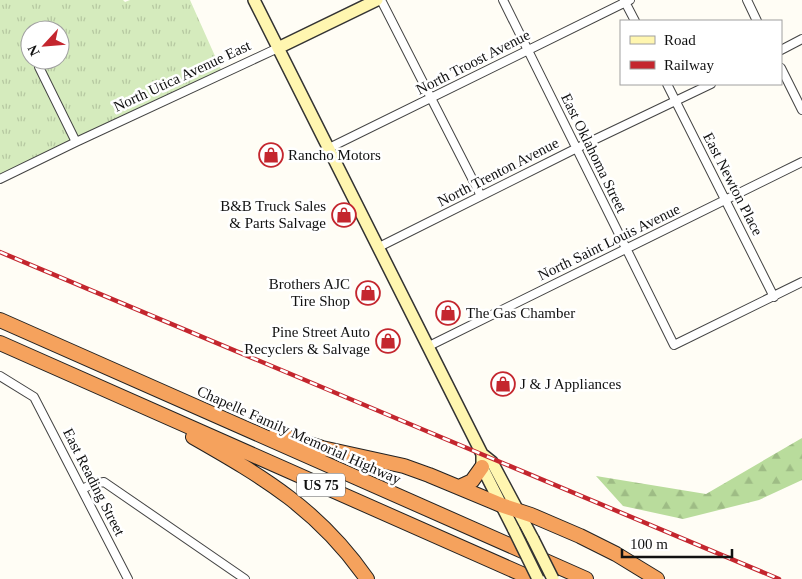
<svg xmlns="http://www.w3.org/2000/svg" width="802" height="579" font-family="'Times New Roman',serif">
  <defs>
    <pattern id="grass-tufts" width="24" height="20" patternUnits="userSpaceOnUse" patternTransform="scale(1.25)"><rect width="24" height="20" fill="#d5ebbd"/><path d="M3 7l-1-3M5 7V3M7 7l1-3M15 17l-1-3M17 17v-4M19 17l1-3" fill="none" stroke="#b6c8a1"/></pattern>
    <pattern id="forest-firs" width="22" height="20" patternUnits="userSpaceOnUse" patternTransform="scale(1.25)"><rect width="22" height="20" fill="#b9dc9c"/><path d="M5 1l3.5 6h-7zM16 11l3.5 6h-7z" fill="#9ebc85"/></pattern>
  </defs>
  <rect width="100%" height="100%" fill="#fffdf5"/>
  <path fill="url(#grass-tufts)" fill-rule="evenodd" d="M0,0H123L125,2L130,0H190L223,74L0,180ZM30,30H60V60H30Z"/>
  <path fill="url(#forest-firs)" d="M802,438V480L759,500L683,519L623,506L596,476L706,494Z"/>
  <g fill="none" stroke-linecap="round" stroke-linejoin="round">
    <g stroke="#444" stroke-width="10">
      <path id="street" d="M381,0L481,196
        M503,0L674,345L802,282
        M624,0L635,21
        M747,0L757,21
        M781,50L802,39
        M39,67L76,142
        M781,68L802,110
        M667,84L774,297
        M329,148L630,0
        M0,179L76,142L278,48
        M379,247L577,148L711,84
        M429,346L802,162
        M0,376L34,397L128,579
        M82,489L93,484L104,482L245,579"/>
    </g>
    <g stroke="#333" stroke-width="14">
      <path id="secondary" d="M254,0L482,454V467L514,530
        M278,48L377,0
        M482,454L492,462L533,539"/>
    </g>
    <g stroke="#222" stroke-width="16">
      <path id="highway" d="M0,320L586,579
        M0,343L533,579
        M276,434L322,448L404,466L429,475L501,505L531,515L580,536L616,554L657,579
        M193,437C265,478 319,510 367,579
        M459,487L472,481L482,467"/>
    </g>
    <use href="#street" stroke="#fff" stroke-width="8"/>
    <use href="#secondary" stroke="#fff6b0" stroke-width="11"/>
    <use href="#highway" stroke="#f5a25d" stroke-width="14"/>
    <g stroke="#c4262e" stroke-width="4.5">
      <path id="rail" d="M0,252L779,579"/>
    </g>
    <use href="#rail" stroke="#fff" stroke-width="2.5" stroke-dasharray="8" stroke-linecap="butt"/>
    <g stroke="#333" stroke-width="14" stroke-linecap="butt">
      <path id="secondary-bridge" d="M514,530L538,579
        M533,539L553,579"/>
    </g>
    <use href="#secondary-bridge" stroke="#fff6b0" stroke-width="11"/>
  </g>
  <defs>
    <g id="shop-ring" transform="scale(1.25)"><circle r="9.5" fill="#fff" stroke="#c4262e" stroke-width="1.5"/><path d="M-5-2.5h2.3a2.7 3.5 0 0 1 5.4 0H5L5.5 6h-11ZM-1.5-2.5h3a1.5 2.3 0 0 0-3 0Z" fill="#c4262e"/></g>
  </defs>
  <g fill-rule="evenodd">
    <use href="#shop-ring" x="271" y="155"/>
    <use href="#shop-ring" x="344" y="215"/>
    <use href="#shop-ring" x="368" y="293"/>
    <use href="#shop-ring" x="448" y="313"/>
    <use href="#shop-ring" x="388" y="341"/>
    <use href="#shop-ring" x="503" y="384"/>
  </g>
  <g text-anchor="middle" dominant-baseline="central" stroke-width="5" stroke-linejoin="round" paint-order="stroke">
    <rect fill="#fff" stroke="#585858" stroke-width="1" x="297" y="473.5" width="48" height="23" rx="4"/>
    <g font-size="14" font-weight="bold" fill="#111">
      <text x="321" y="485">US 75</text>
    </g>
    <g font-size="15" fill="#111" stroke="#fff">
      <text transform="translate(473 62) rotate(-27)">North Troost Avenue</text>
      <text transform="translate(182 76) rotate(-25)">North Utica Avenue East</text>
      <text transform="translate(594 153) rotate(64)">East Oklahoma Street</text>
      <text transform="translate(498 172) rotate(-27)">North Trenton Avenue</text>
      <text transform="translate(733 184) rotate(63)">East Newton Place</text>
      <text transform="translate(609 242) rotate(-26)">North Saint Louis Avenue</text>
      <text transform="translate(299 435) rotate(24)">Chapelle Family Memorial Highway</text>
      <text transform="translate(94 482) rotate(63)">East Reading Street</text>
    </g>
    <g font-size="15" fill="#111" stroke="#fff" text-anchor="start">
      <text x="288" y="155">Rancho Motors</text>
      <text x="326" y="206" text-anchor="end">B&amp;B Truck Sales<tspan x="326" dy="17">&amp; Parts Salvage</tspan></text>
      <text x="350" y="284" text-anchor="end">Brothers AJC<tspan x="350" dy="17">Tire Shop</tspan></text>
      <text x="466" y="313">The Gas Chamber</text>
      <text x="370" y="332" text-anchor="end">Pine Street Auto<tspan x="370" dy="17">Recyclers &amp; Salvage</tspan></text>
      <text x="520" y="384">J &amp; J Appliances</text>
    </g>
  </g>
  <rect x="620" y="20" width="162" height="65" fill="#ffffff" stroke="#a0a0a0"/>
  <rect x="630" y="36" width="25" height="8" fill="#fff6b0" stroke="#a0a0a0"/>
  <text x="664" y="45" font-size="15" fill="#111111">Road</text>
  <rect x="630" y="61" width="25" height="8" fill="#c4262e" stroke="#a0a0a0"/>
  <text x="664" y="70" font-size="15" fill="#111111">Railway</text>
  <g transform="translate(45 45) rotate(244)"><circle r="24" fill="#ffffff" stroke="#a0a0a0"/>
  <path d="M0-4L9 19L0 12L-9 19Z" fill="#c4262e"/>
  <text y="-8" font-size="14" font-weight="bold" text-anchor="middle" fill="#111111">N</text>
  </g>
  <path d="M622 549v8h110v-8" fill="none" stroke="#111111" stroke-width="2.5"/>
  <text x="630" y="549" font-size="15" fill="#111111" stroke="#ffffff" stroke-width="4" paint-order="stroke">100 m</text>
</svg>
